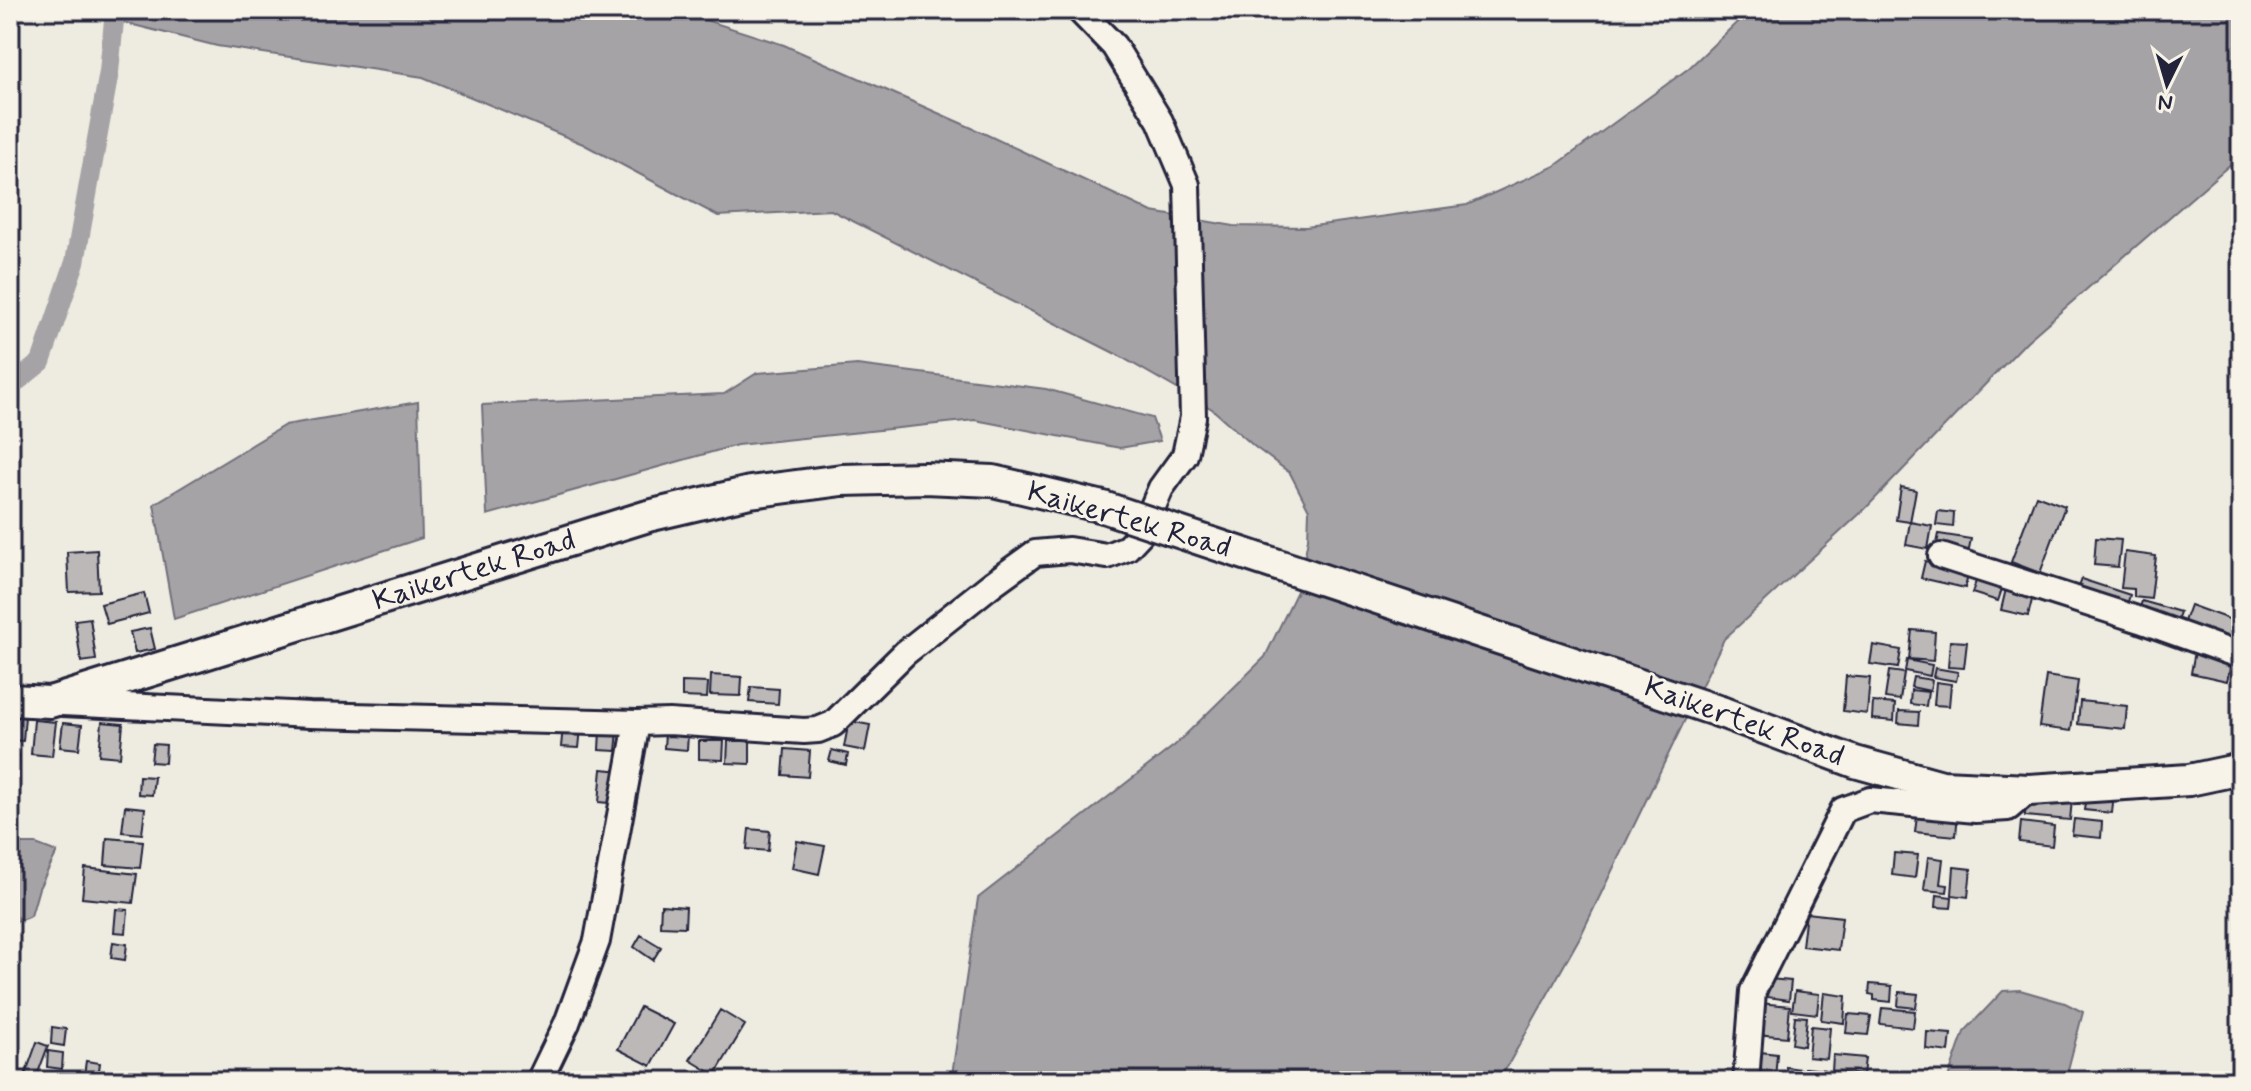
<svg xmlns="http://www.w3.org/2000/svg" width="2251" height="1091" font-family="Mynerve,sans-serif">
  <rect width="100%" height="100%" fill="#eeebe1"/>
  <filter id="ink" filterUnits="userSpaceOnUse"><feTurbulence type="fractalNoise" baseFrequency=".0125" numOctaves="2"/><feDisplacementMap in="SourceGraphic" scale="16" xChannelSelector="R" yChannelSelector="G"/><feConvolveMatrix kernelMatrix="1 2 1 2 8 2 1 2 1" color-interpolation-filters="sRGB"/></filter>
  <g filter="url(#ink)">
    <path fill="#a6a3a6" stroke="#716f7b" stroke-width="2" d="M74,10H674L784,45L981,132L1152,212L1234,226L1306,227L1467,205L1555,166L1689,68L1750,10H2241V155L2027,341L1865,509L1724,639L1581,935L1499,1081H951L978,898L1175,745L1265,657L1299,587L1308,539L1309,510L1290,473L1255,447L1212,409L1116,354L831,210L718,216L583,144L423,77L217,46Z
      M857,365L1046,389L1152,418L1160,441L1120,448L975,420L737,445L487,515L482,405L724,394L757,373Z
      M418,402L422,538L174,619L154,504L285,425Z
      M10,844H36L57,852L39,888L31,916L10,924Z
      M2020,990L2065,1003L2083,1012L2065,1081H1947L1964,1032L2003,991Z"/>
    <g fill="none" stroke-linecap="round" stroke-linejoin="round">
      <path stroke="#a6a3a6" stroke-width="20" d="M10,387L41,362L75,262L109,72L115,10"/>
    </g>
    <path fill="#bbb8b7" stroke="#22223b" stroke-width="2" d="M1901,487L1916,490L1910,522L1896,520Z
      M2036,495L2065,506L2040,573L2011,562Z
      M1938,511L1954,513L1953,527L1936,525Z
      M1910,522L1932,526L1928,549L1906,545Z
      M1939,534L1971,539L1967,558L1935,553Z
      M2096,538L2121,540L2118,567L2094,565Z
      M97,550L99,591L69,592L67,552Z
      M2125,552L2156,556L2151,599L2134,597V589L2121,588Z
      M1925,561L1969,571L1965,588L1921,578Z
      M1977,578L2003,586L1998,601L1972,593Z
      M2081,579L2130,595L2126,608L2076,592Z
      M2006,589L2033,596L2028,616L2001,610Z
      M144,593L149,613L107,624L101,604Z
      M2142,601L2180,612L2177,621L2139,611Z
      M2190,605L2237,622L2229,644L2182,627Z
      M90,618L96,660L81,662L75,620Z
      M150,628L155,649L135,653L130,632Z
      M1912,630L1935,632L1933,661L1909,659Z
      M1950,641L1967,642L1964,668L1948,667Z
      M1873,645L1901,650L1898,668L1870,664Z
      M2195,651L2232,659L2227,681L2191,673Z
      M1907,660L1932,665L1930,676L1905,671Z
      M1935,668L1958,672L1956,681L1933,677Z
      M1889,671L1904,673L1900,700L1885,698Z
      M711,675L742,677L741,696L710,695Z
      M1846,676L1870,678L1867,714L1843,711Z
      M2046,676L2078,681L2071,731L2039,727Z
      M1913,677L1932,680L1930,691L1911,687Z
      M682,682L708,683L707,698L682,697Z
      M1936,682L1951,684L1949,706L1934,705Z
      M751,687L779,689L778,704L749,702Z
      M1911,690L1928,692L1926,706L1910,704Z
      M2080,701L2127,706L2125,729L2078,724Z
      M1873,702L1895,704L1894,721L1872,719Z
      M1899,711L1919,712L1918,725L1898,723Z
      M10,714L25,716L23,741L10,740Z
      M34,720L56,722L52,756L31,754Z
      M849,721L870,725L865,751L844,747Z
      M102,722L123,724L120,757L99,755Z
      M63,723L82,725L79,749L60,747Z
      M563,726L581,728L579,748L561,747Z
      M600,730L618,731L616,751L599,750Z
      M665,733L688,734L687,750L664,748Z
      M699,741H724L723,760L699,759Z
      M728,741H750V764L727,763Z
      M153,744L166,745L165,763L151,762Z
      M785,749L810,751L808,777L783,775Z
      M832,750L848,754L846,765L829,761Z
      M10,754L19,755L15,800H10Z
      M602,769L621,771L618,804L599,802Z
      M139,776L154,777L152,795L138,794Z
      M2087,789L2114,792L2112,813L2084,810Z
      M2026,796L2072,800L2070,820L2025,816Z
      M125,806L145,808L142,834L122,832Z
      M1918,808L1958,812L1956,836L1915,832Z
      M2074,819L2102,822L2101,838L2072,835Z
      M2021,822L2054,826L2052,846L2019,842Z
      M749,829L770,831L768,851L747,849Z
      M107,838L143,841L140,868L105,865Z
      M797,841L825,846L819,874L792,868Z
      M1894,853L1918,855L1915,878L1892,875Z
      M1928,857L1943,859L1940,884L1948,885L1947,892L1924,890Z
      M1954,867L1971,869L1968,897L1952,895Z
      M85,868L137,874L133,903L82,898Z
      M1937,895L1952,897L1951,908L1936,907Z
      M661,905L686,907L685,927L660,926Z
      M116,909L128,910L126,933L114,932Z
      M1806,913L1842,917L1838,950L1802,946Z
      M641,935L661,947L653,960L634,947Z
      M113,942L127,944L125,960L111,958Z
      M1769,979L1791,981L1789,1000L1767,997Z
      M1870,984L1892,986L1891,1002L1874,1000V995L1869,994Z
      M1795,991L1819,994L1817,1014L1792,1011Z
      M1899,992L1918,994L1916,1008L1898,1006Z
      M1824,993L1846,996L1844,1023L1821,1020Z
      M1760,1003L1790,1006L1787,1037L1756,1034Z
      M640,1007L674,1024L651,1066L618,1049Z
      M1882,1008L1915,1011L1913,1028L1880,1024Z
      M720,1010L745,1025L715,1075L690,1060Z
      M1848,1014L1871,1016L1868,1035L1846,1033Z
      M1795,1016L1807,1017L1804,1046L1792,1044Z
      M1811,1026L1830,1028L1827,1059L1808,1057Z
      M52,1027L66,1029L64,1046L51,1044Z
      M1927,1032L1951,1034L1949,1052L1926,1049Z
      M37,1042L48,1046L35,1081H23Z
      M48,1051L63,1053L62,1069L47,1067Z
      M1760,1052L1777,1054L1775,1079L1757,1078Z
      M1833,1055L1865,1058L1863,1075L1832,1072Z
      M86,1061L100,1063L98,1077L84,1075Z
      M1786,1067L1801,1069L1799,1081L1785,1079Z
      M1805,1068L1825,1070L1823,1081H1803Z"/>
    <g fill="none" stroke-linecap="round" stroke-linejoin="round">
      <g stroke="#22223b" stroke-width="30">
        <path id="minor" d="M1941,556L2140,620L2241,656
          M62,703L310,715L637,723L669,722L804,731L818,730L833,724L905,653L992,584L1035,553L1069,550L1107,556L1127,548L1142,532L1161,488L1185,455L1193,417L1187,185L1160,121L1114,46L1079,10
          M539,1081L567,1023L597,941L637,723
          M1746,1081L1753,991L1843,810L1870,800L1976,810L2008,808L2029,790"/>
      </g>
      <g stroke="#22223b" stroke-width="36">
        <g id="major">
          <path id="s1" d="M10,700L50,702L648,516L750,492L842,480L925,478L993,481L1103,507"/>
          <path d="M1721,712L1855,762L1942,786L2029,790L2189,780L2241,769"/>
        </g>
      </g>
      <use href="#minor" stroke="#f7f3e8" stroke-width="24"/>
      <use href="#major" stroke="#f7f3e8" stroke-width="30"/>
      <g stroke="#22223b" stroke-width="36" stroke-linecap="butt">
        <path id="major-bridge" d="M1103,507L1721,712"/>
      </g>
      <use href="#major-bridge" stroke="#f7f3e8" stroke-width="30"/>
    </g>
  </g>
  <g text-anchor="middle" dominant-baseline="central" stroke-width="6" stroke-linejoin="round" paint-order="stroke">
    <g font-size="30" fill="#22223b" stroke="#f7f3e8">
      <text transform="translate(1129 520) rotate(16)">Kaikertek Road</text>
      <text stroke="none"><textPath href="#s1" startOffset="484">Kaikertek Road</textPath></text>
      <text transform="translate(1744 722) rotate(20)">Kaikertek Road</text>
    </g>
  </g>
  <rect width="2251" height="1091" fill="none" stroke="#f7f3e8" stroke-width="40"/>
  <rect x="20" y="20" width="2211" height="1051" fill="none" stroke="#22223b" stroke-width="3" filter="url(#ink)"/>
  <g transform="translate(2167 84) rotate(185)" stroke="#f7f3e8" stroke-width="6" paint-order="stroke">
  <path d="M0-6L14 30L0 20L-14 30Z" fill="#22223b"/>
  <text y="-12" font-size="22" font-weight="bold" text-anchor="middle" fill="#22223b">N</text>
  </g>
</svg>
